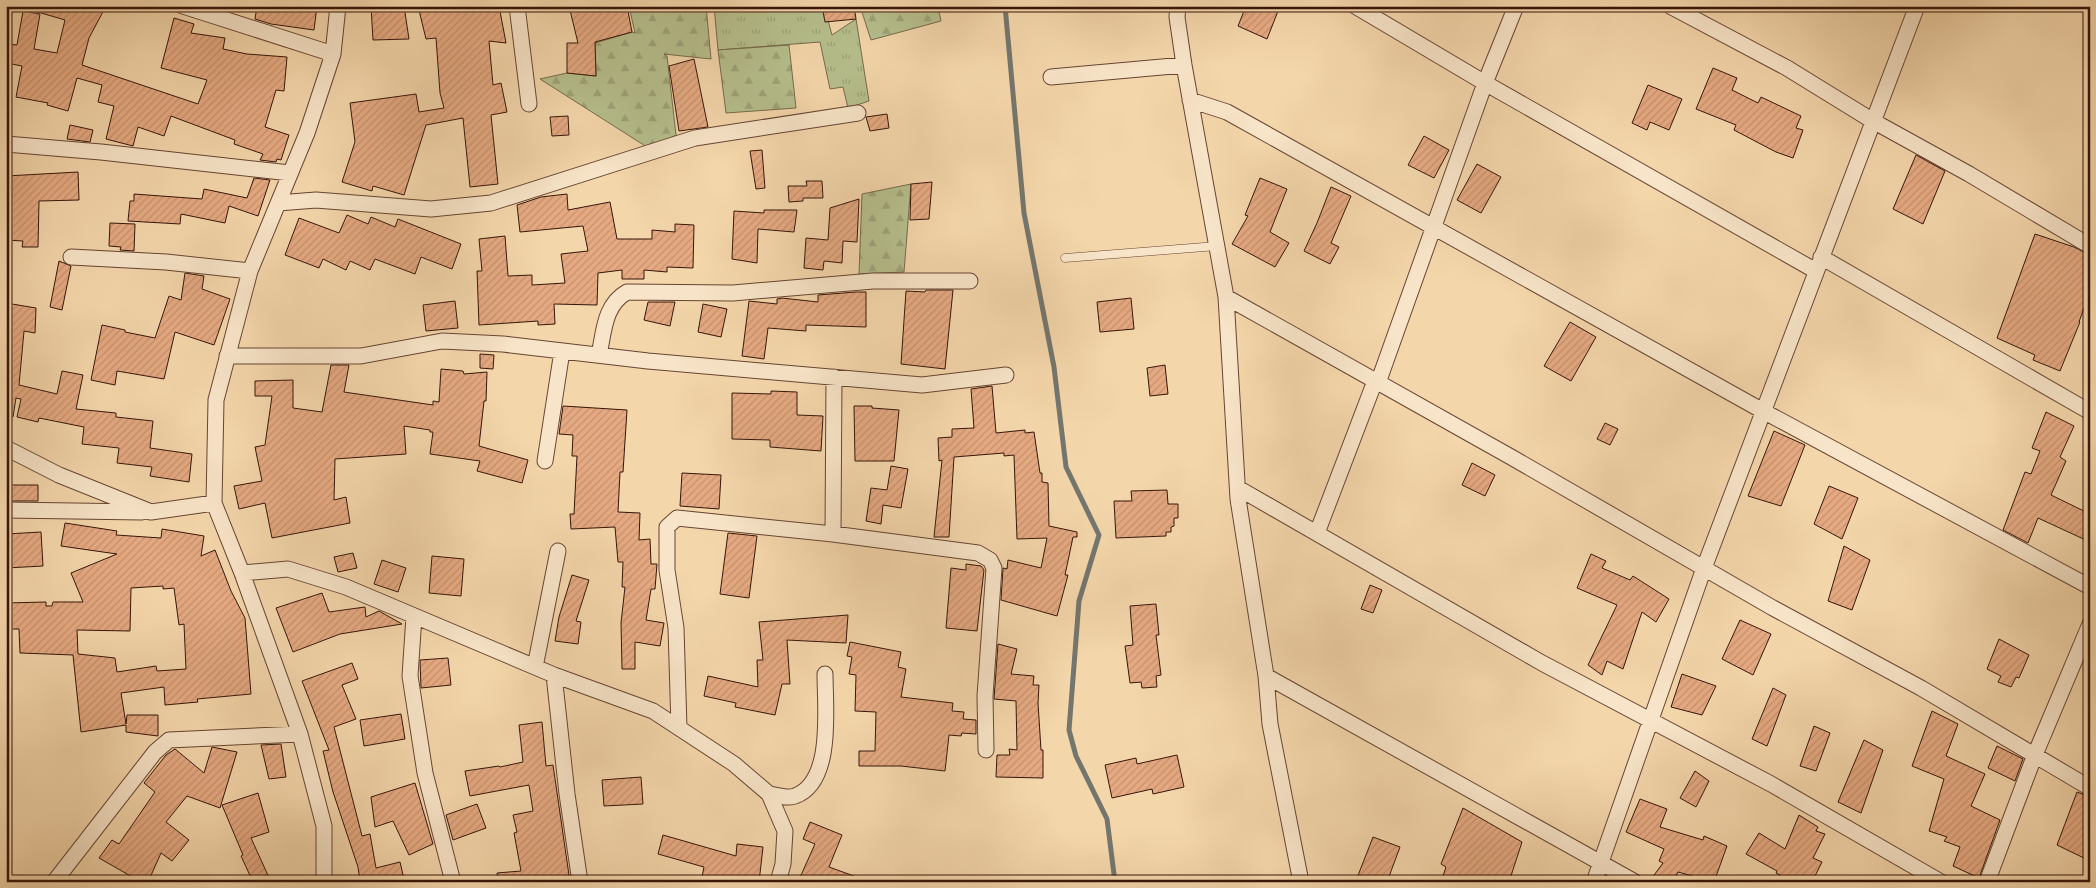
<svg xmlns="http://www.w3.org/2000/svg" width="2096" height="888" font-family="'IM FELL DW Pica',serif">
  <defs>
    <pattern id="grass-tufts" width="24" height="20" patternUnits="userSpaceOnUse" patternTransform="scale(1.25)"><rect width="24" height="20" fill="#b6bf8d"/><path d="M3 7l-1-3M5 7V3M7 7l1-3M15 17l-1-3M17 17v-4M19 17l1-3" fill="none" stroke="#9da378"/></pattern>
    <pattern id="forest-firs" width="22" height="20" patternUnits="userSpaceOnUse" patternTransform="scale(1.25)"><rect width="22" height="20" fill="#b6bf8d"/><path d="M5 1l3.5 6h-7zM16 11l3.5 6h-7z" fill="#9da378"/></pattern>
    <pattern id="building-hatch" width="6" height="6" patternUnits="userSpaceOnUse" patternTransform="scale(1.25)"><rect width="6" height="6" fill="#e6aa82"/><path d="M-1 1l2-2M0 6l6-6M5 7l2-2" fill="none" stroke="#c6916f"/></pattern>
  </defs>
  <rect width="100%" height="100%" fill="#f4d6ab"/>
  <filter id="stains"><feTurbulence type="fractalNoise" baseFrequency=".004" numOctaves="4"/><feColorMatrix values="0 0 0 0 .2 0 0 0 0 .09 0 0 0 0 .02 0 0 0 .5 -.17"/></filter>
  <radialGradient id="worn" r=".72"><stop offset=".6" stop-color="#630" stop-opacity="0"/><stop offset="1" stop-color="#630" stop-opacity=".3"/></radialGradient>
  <path fill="url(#grass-tufts)" stroke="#766a4b" d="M714,6H824L832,35L856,19L869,101L848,108L843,87L830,89L820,42L718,50Z"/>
  <path fill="url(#forest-firs)" stroke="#766a4b" d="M629,6H706L711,59L664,54L667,56L676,135L650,149L540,79L567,73L596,76L595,43L632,32L635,33Z
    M860,6H938L941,21L871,40Z
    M789,45L796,108L726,113L718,50Z
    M911,184L904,272L859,274L862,194Z"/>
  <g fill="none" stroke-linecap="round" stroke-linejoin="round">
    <path stroke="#74766e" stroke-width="5" d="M1005,6L1024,213L1054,367L1066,467L1099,535L1079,601L1069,730L1076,756L1107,819L1115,882"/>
  </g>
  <path fill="url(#building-hatch)" stroke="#361509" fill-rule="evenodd" d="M32,6H106L89,38L82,65L198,104L207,80L161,68L174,18L194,24L191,33L225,38L223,49L247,54L287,57L284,91L276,90L265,127L289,135L281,160L277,159L276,162L260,160L263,154L234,144L235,140L171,116L164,136L138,127L133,146L106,139L114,106L98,102L102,85L77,78L68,111L47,105L48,103L16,97L22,66L6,63V56L9,44L17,45L23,11L40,14L34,49L57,53L65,20L31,10Z
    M257,6H317L314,30L271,24L255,19Z
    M371,6H404L409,39L373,40Z
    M418,6H499L506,43L489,41L493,85L501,83L507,112L491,115L498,184L470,187L463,118L426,125L404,195L373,186L372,191L342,182L355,142L350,103L416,94L419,112L444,108L440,93L436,38L426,39Z
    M569,6H627L632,32L595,42L596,76L567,73V43H578Z
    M822,6H854L856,19L825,22Z
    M1246,6H1280L1267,39L1238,26Z
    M694,59L708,127L679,131L669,66Z
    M1713,68L1737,78L1732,90L1758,103L1761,97L1801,116L1796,128L1803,130L1793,158L1776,152L1734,130L1736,125L1696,109Z
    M1648,85L1682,99L1669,130L1650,122L1647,130L1632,123Z
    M887,114L889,128L870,131L866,117Z
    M568,116L569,135L552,136L550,117Z
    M70,125L93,130L90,142L67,139Z
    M1424,136L1449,150L1434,178L1408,165Z
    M762,150L765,188L756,189L750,151Z
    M1916,155L1945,171L1923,224L1893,209Z
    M1477,164L1501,177L1481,213L1457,200Z
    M78,172L79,200L39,201L38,247H22L23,241L6,240V176Z
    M254,178L270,180L258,216L229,206L225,223L181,214L180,224L128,221L130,201H134V194L202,199L204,189L247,198Z
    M1260,178L1287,189L1270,232L1289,243L1275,267L1232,244L1248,216L1245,215Z
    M806,181H822L823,198H803V201L789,202L788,186H807Z
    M932,182L929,219L910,220L911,184Z
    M1331,187L1351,196L1331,243L1339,247L1330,264L1304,251L1317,223Z
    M567,194L568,210L610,202L617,239H652V230L675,232V224L694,225L693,268L667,267V272L644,270V279H622V270L598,273L597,305L554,304L555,324L538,325V321L479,325L477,271H482L479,239L505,236L508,276L532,275V285L565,283L561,254L588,251L583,226L520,232L517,205L541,197Z
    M859,199L857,242L843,241L842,263L824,261L823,270L804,268L806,238L828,240L830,208Z
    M764,210H797L794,232L758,229L757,263L732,259L734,211L764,213Z
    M347,215L368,224L371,217L395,227L398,219L461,244L452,269L421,257L415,274L375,259L370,270L350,261L346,270L323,259L319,268L285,255L299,218L339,233Z
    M110,223L135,224L134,251L120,250L121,247L109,246Z
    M2035,234L2074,247L2090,255V291L2079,322H2080L2060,371L2033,360L2035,355L1997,338Z
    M59,261L71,266L62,310L50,307Z
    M185,273L204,276L202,289L230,299L214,345L175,332L164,379L117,371L115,385L91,380L102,325L125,330V332L155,338L169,296L181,300Z
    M926,290H953L945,369L901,364L906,291L925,292Z
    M856,292H866V327L806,325V331L768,328L764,359L742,356L749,301L777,304V299L782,298L818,302V295Z
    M1131,298L1134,329L1100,332L1097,302Z
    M455,301L458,328L426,331L423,305Z
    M648,302H675L670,326L644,320Z
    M6,303L36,308L35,333L24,331L19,385L57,394L62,371L83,375L76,409L116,413V417L153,421L150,448L192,454L189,482L150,476L152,467L117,463L119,448L82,444L84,427L39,418L38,422L17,417L21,399L16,398L13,417H6Z
    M703,304L727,309L721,337L698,332Z
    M1570,322L1596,337L1571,381L1544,366Z
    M480,354L494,355L493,369L480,368Z
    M331,365H349L344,392L433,405V401L439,402L441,369L463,371L464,374L487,372L486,401H484L479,446L528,460L522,483L477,471L480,461L430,454L433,432H430V430L404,426L406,454L335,459L334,500L346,497L350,523L272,538L265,503L239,509L234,486L262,481L255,447L265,445L272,396H255V381L293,380V408L322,412Z
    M1165,365L1168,394L1150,396L1147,368Z
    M992,386L996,433L1025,430V433L1034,432L1040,473H1042V482L1048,483L1049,526L1077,532V537H1073L1065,575H1068L1057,616L1001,600L1003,568L1007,569L1008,560L1041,568L1047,538L1017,539L1014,455L1004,456V453L954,457L949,537H934L942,460L939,461L938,438L952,437V429L974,428L971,389Z
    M771,391L797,392V415L823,416L821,451L770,447V440L732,439V393L771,394Z
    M563,406L627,410L623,472H620L618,512L640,513L639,540L650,539L651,564H657L655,589H651L646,620L664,623L660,646L635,642V669H622L621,623L625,587H622L623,562H618L615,527L571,529L570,514H574L577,456H572L573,435L559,434Z
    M854,406H872V408L899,410L894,461H855Z
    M2046,412L2074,426L2060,457L2066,461L2051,495L2090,514V542L2038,518L2028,543L2003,530L2025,472L2031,474L2040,451L2032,448Z
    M1605,423L1618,429L1610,445L1597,439Z
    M1774,431L1805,445L1781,506L1748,496Z
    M1472,463L1495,475L1485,496L1462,485Z
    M891,466L908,469L901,508L883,505L881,524L866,521L871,488L887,490Z
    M682,473L721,475L719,509L680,506Z
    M6,485H38V501H6Z
    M1829,486L1858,498L1842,539L1814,524Z
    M1167,490L1168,504H1178V518H1174V526L1171,527V532H1166V536L1116,538L1114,501H1132L1131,491Z
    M65,523L117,531L116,535L161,538L162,529L204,536L201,556L215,550L231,591L245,618L251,694L197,699L198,702L165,705L164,687L121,693L126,724L127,715H158V736L126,732V725L81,732L73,655L20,653L19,629H7L6,603L46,602V606H52L53,602H83L71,573L117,554L61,546ZM163,586V589L174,588L179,625L184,624L186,669L157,671L156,666L117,672L115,658L78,654L77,630L130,631L131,588Z
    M41,532L43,566L6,568V534Z
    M728,533L757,536L749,598L720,594Z
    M1844,546L1870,560L1852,610L1828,601Z
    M353,553L357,568L338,572L334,557Z
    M1591,554L1606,561L1602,568L1630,580L1633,576L1669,599L1656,622L1642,612L1623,669L1607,661L1602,675L1588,665L1617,605L1577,588Z
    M432,556L464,559L461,596L429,593Z
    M382,560L406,568L398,592L374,584Z
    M966,564L981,566L984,570L977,631L946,628L951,568L966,570Z
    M572,575L589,580L576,621L581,622L578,644L555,641L559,617Z
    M1370,585L1382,590L1373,613L1361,609Z
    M322,593L329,612L365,607L366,617L379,611L402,624L340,634L293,652L276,608Z
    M1156,604L1159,635H1156L1161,675L1156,676L1157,687L1142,688L1141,682L1130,683L1125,646L1133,645L1130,606Z
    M848,615L846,643L787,640L790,684H782L775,715L735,707L736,703L704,696L708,676L758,687L757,660H763L759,622Z
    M1740,620L1771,634L1753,675L1722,659Z
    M1999,639L2029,655L2019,678L2016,677L2011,687L1998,682L2001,676L1987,669Z
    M850,642L901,652L898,667L906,669L901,697L953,703L952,711L964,712L963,719L976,720V734L962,733L961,736L949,735L945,771L901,766H859V751H875L876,712L855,711L856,675L849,674L852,657L847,656Z
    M998,644L1017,649L1011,674L1034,676L1033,685H1039L1038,703L1041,750H1043V778L996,777L997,755H1010L1009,749L1017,750L1016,701L994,699Z
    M448,658L451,685L421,688L420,660Z
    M352,663L358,679L342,685L356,719L334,727L362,836L370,834L376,868L400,862L404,879L399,878V882H360L358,867L333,792L323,751L329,750L302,681Z
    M1682,674L1716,686L1702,715L1671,707Z
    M1773,688L1786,695L1767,746L1752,739Z
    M1932,711L1958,724L1946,756L1985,774L1971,806L2000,820L1979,878L1953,866L1960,847L1944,841L1947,837L1929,831L1944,779L1912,766Z
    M401,714L405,739L364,746L360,720Z
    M542,722L546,766L553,765L570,882H498L497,873L521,871L514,833L517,832L513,815L533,811L529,785L470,796L465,771L499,766L500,767L523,762L519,725Z
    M1814,726L1830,733L1816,771L1800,766Z
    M1864,740L1883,750L1861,813L1838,802Z
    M281,744L286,777L269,779L261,745Z
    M1997,746L2023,759L2015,781L1988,768Z
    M212,747L237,752L220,808L187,796L166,822L189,840L172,861L161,853L148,882H141L99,858L112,840L119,844L155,792L144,783L166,755L175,749L204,773Z
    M1177,755L1184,787L1153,794L1152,789L1112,798L1105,765L1136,758L1137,764Z
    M1695,771L1709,781L1696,807L1680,798Z
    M641,777L643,804L604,806L602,780Z
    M415,783L433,844L409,855L393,821L375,827L371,797Z
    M2077,792L2090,797V861L2057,845Z
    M258,793L269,832L251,838L271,882H253L241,856L243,855L222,805Z
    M1640,799L1667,809L1660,827L1703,840L1704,836L1727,846L1714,882L1678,872L1673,882H1649L1663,863L1659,861L1664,849L1626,832Z
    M477,804L486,828L453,840L446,815Z
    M1463,808L1522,842L1509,882H1441L1446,867L1441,864Z
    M1799,815L1818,827L1816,831L1825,834L1813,858L1822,862L1812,882H1777L1780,875L1776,873L1777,871L1746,854L1759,833L1785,849Z
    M810,822L842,835L829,867L865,880V882H798L815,844L803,839Z
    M663,835L736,856L737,844L763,847L759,882H701L704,867L658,854Z
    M1373,837L1400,847L1387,882H1367L1357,878Z"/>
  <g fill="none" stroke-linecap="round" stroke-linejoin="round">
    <g stroke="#664532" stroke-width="9">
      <path id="lane" d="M1065,258L1217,246"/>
    </g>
    <g stroke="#664532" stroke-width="17">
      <path id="street" d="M183,6L333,54
        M517,6L529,104
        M1178,6L1177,17L1184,65L1226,297L1238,499L1266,676L1270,724L1301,882
        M1355,6L1485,83L1816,271
        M1670,6L1787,68L1873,121L1969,174L2090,246
        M1051,77L1184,65
        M1190,100L1227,112L1763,411L2090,587
        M6,144L101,152L290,173
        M278,203L316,200L431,209L491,203L695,138L858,113
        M71,257L166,262L250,271
        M1821,257L2090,412
        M1226,297L1511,457L1773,608L1921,688L2090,788
        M599,355C604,332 604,305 627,292L733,293L873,281H970
        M227,356H361L442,341L503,344L648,361L922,385L1006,375
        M1378,383L1485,83L1516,6
        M6,448L59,475L151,512L214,503
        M545,461L562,351
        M1238,488L1542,663L1771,784L1941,882
        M6,510L142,512
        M1317,533L1375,381
        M833,534L834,377
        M242,573L288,569L346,587L554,675L653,711L734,764L769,794L785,831L783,864L778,882
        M414,616L410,676L425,773L453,882
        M535,667L558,551
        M554,675L567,794L580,882
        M1266,676L1635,882
        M679,728L676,628L667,570V527L677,518L833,534L978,553L990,560L994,568L985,696L986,750
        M769,794C776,795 788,799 795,796C834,782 825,707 825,674
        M54,882L155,752L169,740L300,734
        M324,882V826L300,734L242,573L214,503L216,400L250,271L307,133L333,54L338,6
        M1594,882L1704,568L1917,6
        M1987,882L2034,757L2090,624"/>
    </g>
    <use href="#lane" stroke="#f8e4c8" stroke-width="8"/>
    <use href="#street" stroke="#f8e4c8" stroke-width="15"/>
  </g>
  <rect width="2096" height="888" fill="none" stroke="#f4d6ab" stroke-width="25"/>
  <rect x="8" y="8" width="2081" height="873" fill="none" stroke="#361509" stroke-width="2.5"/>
  <rect x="12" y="12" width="2071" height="863" fill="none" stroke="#361509"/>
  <rect width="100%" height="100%" filter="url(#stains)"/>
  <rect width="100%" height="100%" fill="url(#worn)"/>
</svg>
